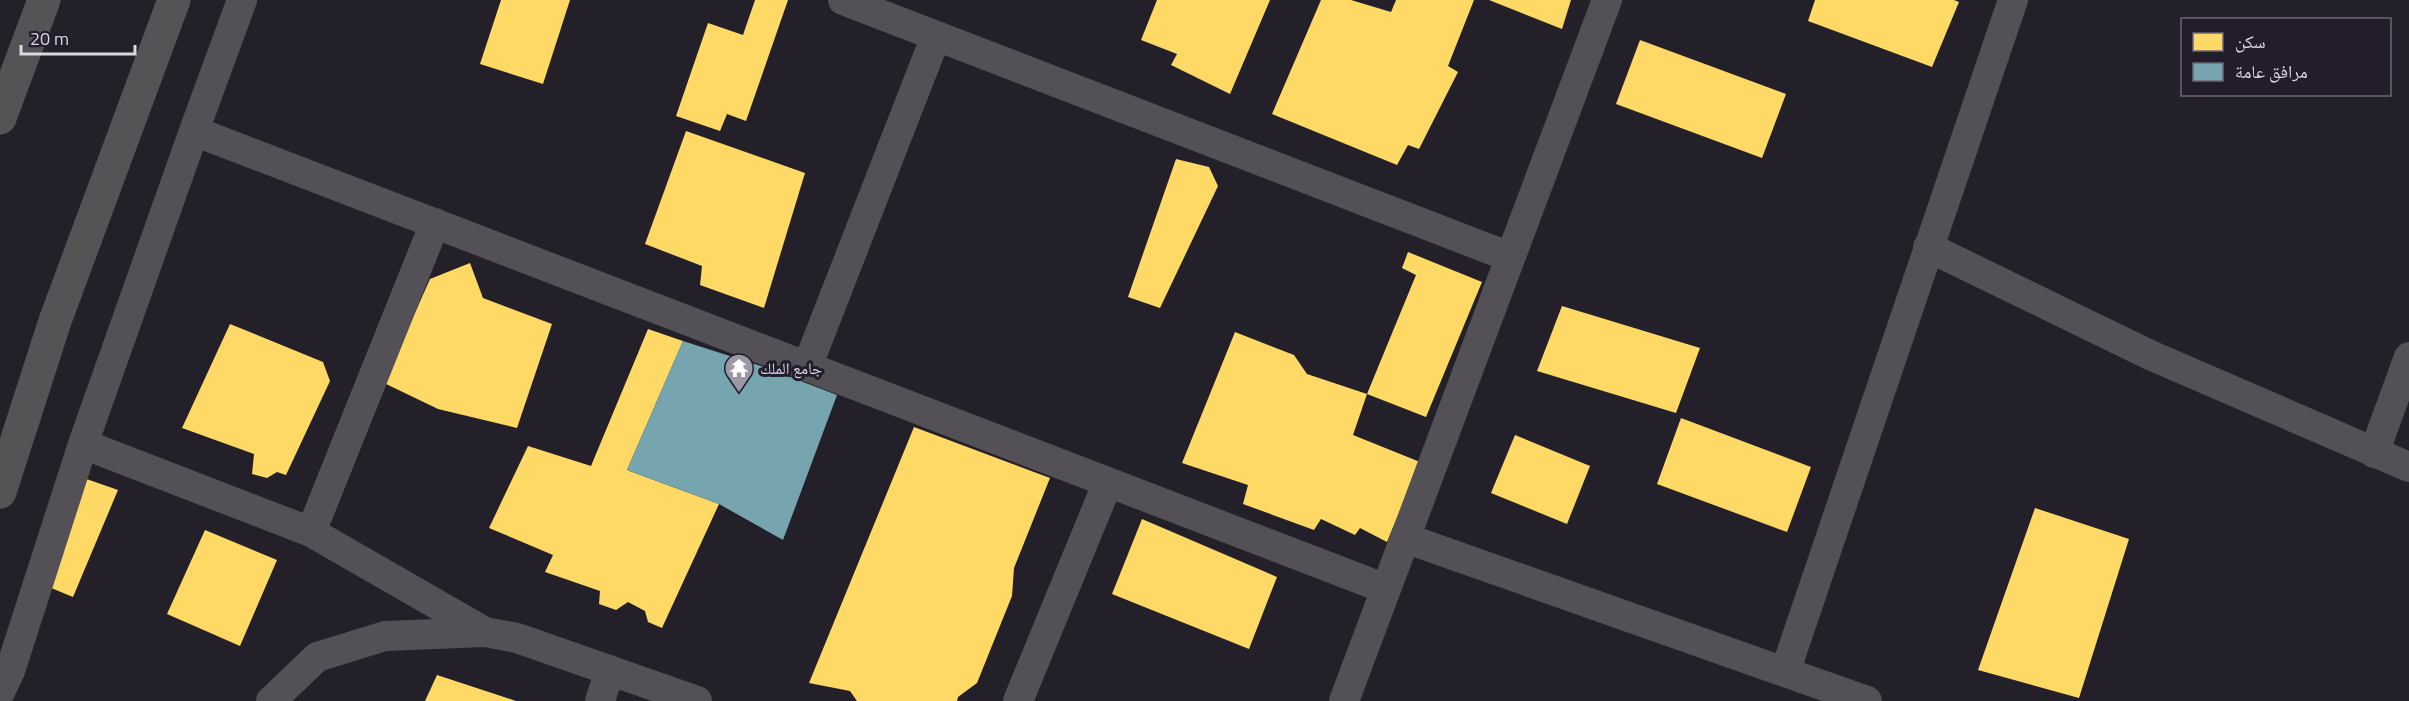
<svg xmlns="http://www.w3.org/2000/svg" width="2409" height="701" font-family="'Titillium Web','Noto Naskh Arabic',sans-serif">
  <rect width="100%" height="100%" fill="#232029"/>
  <path fill="#ffd966" d="M501,0H570L543,84L480,64Z
    M755,0H788L746,121L727,114L720,131L676,116L708,23L743,35Z
    M1157,0H1270L1230,94L1171,65L1177,54L1141,40Z
    M1321,0H1351L1391,12L1396,0H1474L1448,66L1458,72L1419,149L1408,145L1397,165L1272,114Z
    M1489,0H1571L1562,29Z
    M1815,0H1954L1959,2L1932,67L1808,21Z
    M1640,40L1786,94L1762,158L1616,104Z
    M686,131L805,173L764,308L700,285L702,266L645,244Z
    M1176,159L1209,167L1218,186L1160,308L1128,297Z
    M1408,252L1482,282L1426,417L1367,394L1416,275L1402,268Z
    M470,263L483,298L552,324L517,428L438,409L384,383L430,279Z
    M1562,306L1700,348L1676,413L1537,371Z
    M230,324L323,362L330,381L286,475L277,472L267,478L252,474L254,454L182,428Z
    M648,329L683,341L627,470L719,504L662,628L648,622L645,611L628,602L616,610L599,604L600,591L545,572L553,555L489,528L528,446L591,466Z
    M1235,332L1294,355L1307,374L1367,394L1353,435L1420,462L1387,542L1360,528L1355,535L1321,519L1314,530L1243,504L1248,485L1182,463Z
    M1681,418L1811,467L1787,532L1657,484Z
    M914,427L1050,478L1014,568L1012,596L977,683L958,697L957,701H857L850,691L809,683Z
    M1515,435L1590,466L1567,524L1491,493Z
    M78,476L118,490L73,597L39,583Z
    M2035,508L2129,539L2079,698L1978,670Z
    M1142,519L1277,577L1249,649L1112,594Z
    M205,530L277,560L240,646L167,614Z
    M437,675L516,701H425Z"/>
  <path fill="#76a5af" d="M683,341L764,367L837,395L783,540L719,504L627,470Z"/>
  <g fill="none" stroke-linecap="round" stroke-linejoin="round">
    <path stroke="#535155" stroke-width="30" d="M843,0L1510,257
      M194,131L1386,589
      M435,223L311,532L485,632
      M1928,247L2150,355L2409,467
      M807,367L936,36
      M83,444L311,532
      M2374,453L2409,357
      M1405,538L1867,701
      M1785,672L2013,0
      M0,692L10,671L83,444L194,131L242,0
      M271,701L317,657L385,636L485,632L517,638L697,701
      M600,701L610,670
      M1018,701L1108,482
      M1344,701L1607,0"/>
    <path stroke="#565357" stroke-width="33" d="M0,118L44,0
      M0,492L55,321L174,0"/>
  </g>
  <defs>
    <g id="temple-pin" transform="scale(1.5)"><path d="M0 17L-7.5 6A9.5 9.5 0 1 1 7.5 6Z" fill="#9b98a3" stroke="#221c2d"/><path d="M0-6L5-2H3V0L6.5 2.5H4V6H1.5V3h-3V6H-4V2.5H-6.5L-3 0V-2H-5Z" fill="#fff"/></g>
  </defs>
  <g fill-rule="evenodd">
    <use href="#temple-pin" x="739" y="368"/>
  </g>
  <g text-anchor="middle" dominant-baseline="central" stroke-width="6" stroke-linejoin="round" paint-order="stroke">
    <g font-size="16" fill="#dbd8e4" stroke="#221c2d" text-anchor="start">
      <text x="760" y="368">جامع الملك</text>
    </g>
  </g>
  <rect x="2181" y="18" width="210" height="78" fill="#221c2d" stroke="#6c6776" stroke-width="1.5"/>
  <rect x="2193" y="33" width="30" height="18" fill="#ffd966" stroke="#6c6776" stroke-width="1.5"/>
  <text x="2235" y="48" font-size="18" fill="#dbd8e4">سكن</text>
  <rect x="2193" y="63" width="30" height="18" fill="#76a5af" stroke="#6c6776" stroke-width="1.5"/>
  <text x="2235" y="78" font-size="18" fill="#dbd8e4">مرافق عامة</text>
  <path d="M21 45v9h114v-9" fill="none" stroke="#dbd8e4" stroke-width="3"/>
  <text x="30" y="45" font-size="18" fill="#dbd8e4" stroke="#221c2d" stroke-width="4.5" paint-order="stroke">20 m</text>
</svg>
